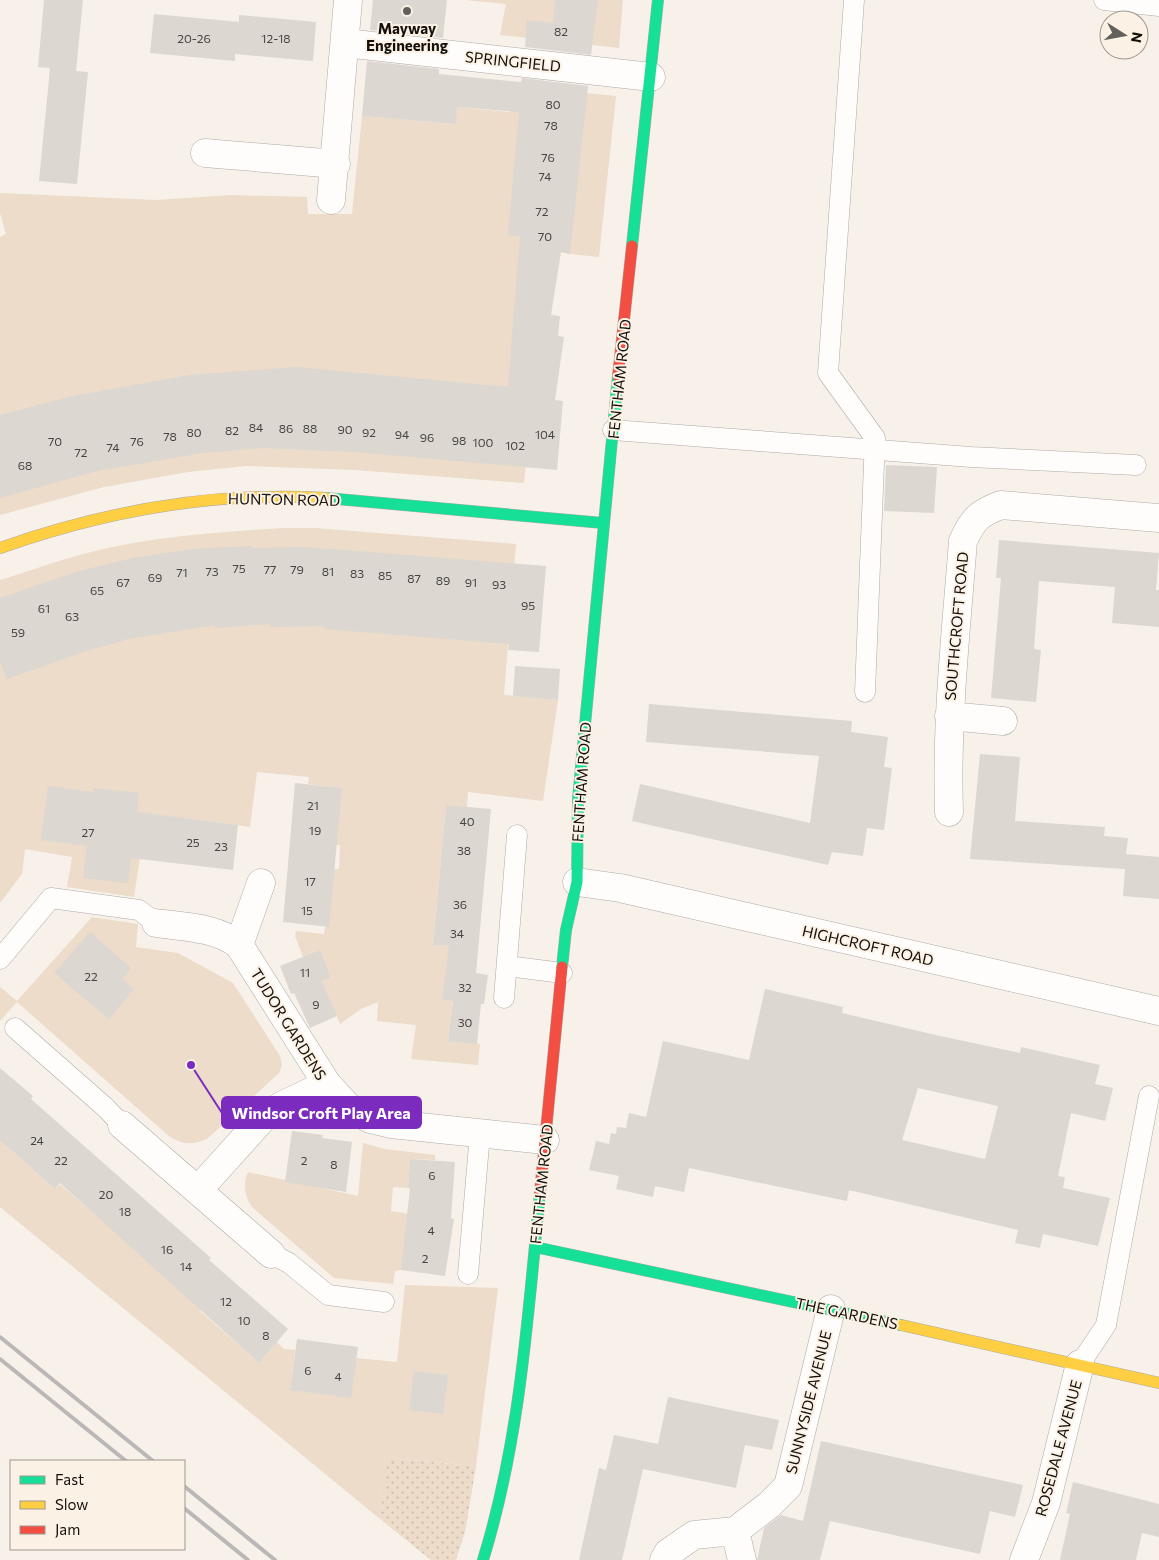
<svg xmlns="http://www.w3.org/2000/svg" width="1159" height="1560" font-family="Commissioner,sans-serif">
  <defs>
    <pattern id="grass-dots" width="8" height="8" patternUnits="userSpaceOnUse" patternTransform="scale(1.25)"><rect width="8" height="8" fill="#ecdcc9"/><path d="M2 2h.1M6 6h.1" fill="none" stroke="#cabcab" stroke-width="1.8" stroke-linecap="round"/></pattern>
  </defs>
  <rect width="100%" height="100%" fill="#f7f1ea"/>
  <path fill="url(#grass-dots)" d="M387,1458L476,1466L465,1532L456,1560H431L380,1519Z"/>
  <path fill="#ecdcc9" d="M465,0H623L619,48L500,35L506,4Z
    M547,89L616,96L599,257L570,254L528,244L534,388L524,483L355,470L246,466L188,472L104,487L0,515V237L6,234L0,213V193L156,200L232,195L307,197L308,214H352L362,116L455,124L457,107L509,112L512,92Z
    M282,528H315L516,544L504,695L558,700L543,801L468,792L467,807L446,805L433,945L451,946L442,1000L453,1001L448,1040L480,1044L478,1065L411,1059L416,1025L377,1021L378,1002L361,1009L340,1024L322,981L331,977L320,950L303,957L295,936L296,931L324,934L334,869H339L340,845H335L341,788L308,784L309,777L257,772L250,827L182,818L140,858L134,897L67,887L72,857L25,849L22,874L0,903V580C33,570 65,558 99,550C159,536 221,532 282,528Z
    M92,917L138,924L136,947L178,953L233,983L280,1056L282,1065L279,1073L207,1139C192,1145 184,1145 170,1137L17,1002L0,1021V987L17,1001Z
    M0,1134L10,1149L55,1189L60,1184L202,1308L200,1311L259,1363L277,1342L284,1349L295,1350L290,1390L356,1358L397,1362L405,1285L498,1288L476,1466L388,1458L380,1519L0,1207Z
    M363,1143L385,1149L435,1155V1160L410,1159L408,1188L393,1187L391,1211L411,1214L401,1270L395,1271L393,1284L334,1278L252,1207C244,1195 243,1185 248,1172L358,1196Z"/>
  <path fill="#dcd7d1" fill-rule="evenodd" d="M44,0H83L76,71L88,72L77,184L39,181L50,68L38,67Z
    M373,0H447L443,38L370,30Z
    M555,0H598L591,55L525,47L527,20L553,23Z
    M154,14L239,22V15L316,22L313,61L235,54V61L150,53Z
    M367,61L439,69V74L521,82L522,78L588,86L570,254L561,252L551,315L560,316L558,336L564,337L555,400L563,401L557,470L356,452L263,448L203,453L97,471L0,498V415L73,396L190,375L296,367L508,387L520,236L508,235L519,112L457,107L456,124L362,116Z
    M886,465L937,467L934,513L884,511Z
    M999,540L1159,553L1156,590H1159V627L1112,623L1115,587L1039,581L1034,649L1041,650L1036,702L991,698L1001,578H996Z
    M252,546V548L306,547L546,566L539,652L508,650L509,644L324,629V626L269,627V624L215,628V625L122,640L123,641L89,650L7,679L0,661V598L79,571L133,558L192,549Z
    M515,666L560,669L558,700L513,696Z
    M649,704L852,721L851,732L888,737L884,767L892,768L884,830L867,828L863,856L832,852L828,865L632,821L640,784L810,823L819,756L646,742Z
    M980,754L1020,757L1015,821L1105,827L1104,836L1128,838L1126,854L1159,857V899L1123,896L1125,869L970,859Z
    M295,783L342,788L329,927L283,922Z
    M48,786L93,792V788L139,793L137,812L238,825L233,870L131,858L128,883L83,878L87,846L41,840Z
    M446,805L491,809L476,973L488,975L484,1004H481L477,1044L448,1041L453,1001L442,1000L449,946L433,945Z
    M90,932L131,968L122,979L134,989L109,1019L54,973Z
    M320,950L331,977L322,981L337,1016L310,1028L294,993L291,994L280,966Z
    M765,989L843,1007L842,1013L940,1036L1020,1053L1021,1047L1100,1065L1095,1084L1113,1088L1105,1121L1071,1113L1058,1176L1065,1177L1063,1188L1110,1198L1098,1246L1043,1234L1040,1248L1015,1243L1018,1230L849,1190L847,1201L689,1168L684,1192L655,1186L653,1197L616,1189L619,1176L589,1170L596,1141L609,1144L611,1133L616,1134L617,1127L626,1128L629,1113L646,1117L663,1041L749,1060ZM918,1088L998,1106L985,1159L902,1140Z
    M0,1068L33,1096L31,1099L211,1258L209,1260L288,1329L259,1363L60,1183L55,1189L0,1140Z
    M292,1131L323,1135L322,1138L352,1142L346,1192L285,1182Z
    M410,1159L455,1162L451,1218L454,1219L445,1276L401,1270L410,1188H408Z
    M297,1339L358,1347L351,1398L290,1390Z
    M414,1371L448,1375L443,1414L409,1410Z
    M668,1397L779,1420L772,1450L745,1445L736,1488L643,1469L622,1560H579L599,1468L606,1470L614,1435L658,1444Z
    M821,1441L1023,1485L1015,1517L990,1511L980,1554L830,1521L820,1560H757L764,1528L781,1515L803,1521Z
    M1073,1482L1159,1504V1537L1142,1533L1136,1560H1060L1070,1514L1066,1513Z"/>
  <g fill="none" stroke-linecap="round" stroke-linejoin="round">
    <g stroke="#aeaaa5" stroke-width="21">
      <path id="lane" d="M854,0L828,373L875,438L865,692
        M1104,0L1159,6
        M613,430L971,457L1136,465
        M0,959L51,898L139,910L156,923
        M507,966L562,973
        M504,998L517,835
        M15,1028L106,1108L122,1125
        M271,1254L289,1263L328,1295L384,1302
        M468,1274L480,1133
        M1080,1364L1106,1325L1149,1096"/>
    </g>
    <g stroke="#aeaaa5" stroke-width="29">
      <path id="street" d="M345,43L651,77
        M205,153L336,164
        M331,200L348,0
        M949,716L1003,721
        M949,812C946,721 956,631 963,541C973,519 979,513 1001,505L1159,518
        M577,882L620,888L1159,1011
        M156,923C184,927 216,927 239,945L327,1084L348,1107L370,1119L391,1124L545,1140
        M239,945L261,883
        M122,1125L271,1254
        M198,1190L263,1118L281,1106L327,1084
        M735,1531L742,1560
        M664,1560L668,1553L694,1535L735,1531L769,1505L788,1486L831,1309
        M1024,1560L1046,1503L1080,1364"/>
    </g>
    <g stroke="#aeaaa5" stroke-width="12">
      <path id="fast" d="M632,246L658,0
        M326,498L603,523
        M562,967L566,930L577,882L578,799L618,376
        M535,1247L901,1325
        M483,1560C520,1441 528,1315 540,1192"/>
    </g>
    <g stroke="#aeaaa5" stroke-width="12">
      <path id="slow" d="M0,548C105,511 214,491 326,498
        M901,1325L1159,1383"/>
    </g>
    <g stroke="#aeaaa5" stroke-width="12">
      <path id="jam" d="M618,376L632,246
        M540,1192L562,967"/>
    </g>
    <use href="#lane" stroke="#fefdfc" stroke-width="20"/>
    <use href="#street" stroke="#fefdfc" stroke-width="28"/>
    <use href="#fast" stroke="#16e098" stroke-width="11"/>
    <use href="#slow" stroke="#ffcf43" stroke-width="11"/>
    <use href="#jam" stroke="#f24e42" stroke-width="11"/>
    <path stroke="#bab8b6" stroke-width="4" d="M0,1337L153,1461
      M0,1359L126,1461
      M184,1486L275,1560
      M184,1508L248,1560"/>
  </g>
  <circle fill="#635f5a" stroke="#fcf1e5" stroke-width="2" cx="407" cy="11" r="5"/>
  <g text-anchor="middle" dominant-baseline="central" stroke-width="4" stroke-linejoin="round" paint-order="stroke">
    <g font-size="12" fill="#48443f">
      <text x="561" y="31">82</text>
      <text x="194" y="38">20-26</text>
      <text x="276" y="38">12-18</text>
      <text x="553" y="104">80</text>
      <text x="551" y="125">78</text>
      <text x="548" y="157">76</text>
      <text x="545" y="176">74</text>
      <text x="542" y="211">72</text>
      <text x="545" y="236">70</text>
      <text x="256" y="427">84</text>
      <text x="286" y="428">86</text>
      <text x="310" y="428">88</text>
      <text x="345" y="429">90</text>
      <text x="232" y="430">82</text>
      <text x="194" y="432">80</text>
      <text x="369" y="432">92</text>
      <text x="402" y="434">94</text>
      <text x="545" y="434">104</text>
      <text x="170" y="436">78</text>
      <text x="427" y="437">96</text>
      <text x="459" y="440">98</text>
      <text x="55" y="441">70</text>
      <text x="137" y="441">76</text>
      <text x="483" y="442">100</text>
      <text x="515" y="445">102</text>
      <text x="113" y="447">74</text>
      <text x="81" y="452">72</text>
      <text x="25" y="465">68</text>
      <text x="239" y="568">75</text>
      <text x="270" y="569">77</text>
      <text x="297" y="569">79</text>
      <text x="212" y="571">73</text>
      <text x="328" y="571">81</text>
      <text x="182" y="572">71</text>
      <text x="357" y="573">83</text>
      <text x="385" y="575">85</text>
      <text x="155" y="577">69</text>
      <text x="414" y="578">87</text>
      <text x="443" y="580">89</text>
      <text x="123" y="582">67</text>
      <text x="471" y="582">91</text>
      <text x="499" y="584">93</text>
      <text x="97" y="590">65</text>
      <text x="528" y="605">95</text>
      <text x="44" y="608">61</text>
      <text x="72" y="616">63</text>
      <text x="18" y="632">59</text>
      <text x="313" y="805">21</text>
      <text x="467" y="821">40</text>
      <text x="315" y="830">19</text>
      <text x="88" y="832">27</text>
      <text x="193" y="842">25</text>
      <text x="221" y="846">23</text>
      <text x="464" y="850">38</text>
      <text x="310" y="881">17</text>
      <text x="460" y="904">36</text>
      <text x="307" y="910">15</text>
      <text x="457" y="933">34</text>
      <text x="305" y="972">11</text>
      <text x="91" y="976">22</text>
      <text x="465" y="987">32</text>
      <text x="316" y="1004">9</text>
      <text x="465" y="1022">30</text>
      <text x="37" y="1140">24</text>
      <text x="61" y="1160">22</text>
      <text x="304" y="1160">2</text>
      <text x="334" y="1164">8</text>
      <text x="432" y="1175">6</text>
      <text x="106" y="1194">20</text>
      <text x="125" y="1211">18</text>
      <text x="431" y="1230">4</text>
      <text x="167" y="1249">16</text>
      <text x="425" y="1258">2</text>
      <text x="186" y="1266">14</text>
      <text x="226" y="1301">12</text>
      <text x="244" y="1320">10</text>
      <text x="266" y="1335">8</text>
      <text x="308" y="1370">6</text>
      <text x="338" y="1376">4</text>
    </g>
    <g font-size="15" font-weight="bold" fill="#14100c" stroke="#fcf1e5">
      <text x="407" y="28">Mayway<tspan x="407" dy="17">Engineering</tspan></text>
    </g>
    <g font-size="15" fill="#14100c" stroke="#fcf1e5">
      <text transform="translate(513 61) rotate(6)">SPRINGFIELD</text>
      <text transform="translate(619 379) rotate(-84)">FENTHAM ROAD</text>
      <text transform="translate(284 499) rotate(1)">HUNTON ROAD</text>
      <text transform="translate(956 626) rotate(-85)">SOUTHCROFT ROAD</text>
      <text transform="translate(581 782) rotate(-86)">FENTHAM ROAD</text>
      <text transform="translate(868 945) rotate(13)">HIGHCROFT ROAD</text>
      <text transform="translate(289 1024) rotate(58)">TUDOR GARDENS</text>
      <text transform="translate(541 1184) rotate(-84)">FENTHAM ROAD</text>
      <text transform="translate(847 1313) rotate(12)">THE GARDENS</text>
      <text transform="translate(808 1402) rotate(-76)">SUNNYSIDE AVENUE</text>
      <text transform="translate(1058 1448) rotate(-75)">ROSEDALE AVENUE</text>
    </g>
  </g>
  <path fill="none" stroke="#7b2cbf" stroke-width="2" d="M191 1065L222 1113"/>
  <circle fill="#7b2cbf" stroke="#fcf1e5" stroke-width="2" cx="191" cy="1065" r="5"/>
  <rect fill="#7b2cbf" stroke="#7b2cbf" stroke-width="2" x="222" y="1097" width="199" height="31" rx="5"/>
  <g font-size="16" text-anchor="middle" font-weight="bold" fill="#fff">
    <text x="321" y="1119">Windsor Croft Play Area</text>
  </g>
  <rect x="10" y="1460" width="175" height="90" fill="#fcf1e5" stroke="#9f978e"/>
  <rect x="20" y="1476" width="25" height="8" fill="#16e098" stroke="#9f978e"/>
  <text x="55" y="1485" font-size="15" fill="#14100c">Fast</text>
  <rect x="20" y="1501" width="25" height="8" fill="#ffcf43" stroke="#9f978e"/>
  <text x="55" y="1510" font-size="15" fill="#14100c">Slow</text>
  <rect x="20" y="1526" width="25" height="8" fill="#f24e42" stroke="#9f978e"/>
  <text x="55" y="1535" font-size="15" fill="#14100c">Jam</text>
  <g transform="translate(1124 35) rotate(101)"><circle r="24" fill="#fcf1e5" stroke="#9f978e"/>
  <path d="M0-4L9 19L0 12L-9 19Z" fill="#635f5a"/>
  <text y="-8" font-size="14" font-weight="bold" text-anchor="middle" fill="#14100c">N</text>
  </g>
</svg>
